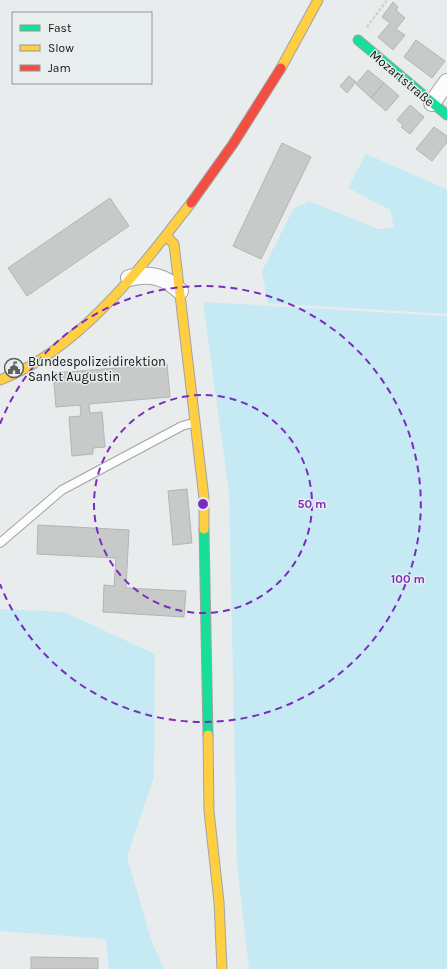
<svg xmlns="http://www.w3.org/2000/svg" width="447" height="969" font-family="Karla,sans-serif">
  <rect width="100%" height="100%" fill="#e9eced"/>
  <path fill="#c5eaf4" d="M366,154L447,189V314L268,303L262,271L293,209L309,201L378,229L394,228L390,210L348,188Z
    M203,302L447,316V969H249L237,864L229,492Z
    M0,609L64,612L155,654L154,777L127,857L152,942L164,969H109L106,939L0,931Z"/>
  <path fill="#c8caca" stroke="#b3b4b5" d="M393,2L398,7L396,10L405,18L396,29L405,35L393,50L378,37L390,23L382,17Z
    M416,40L445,61L432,78L404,57Z
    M368,70L384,83L371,98L356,84Z
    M349,76L356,82L347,93L340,86Z
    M384,83L399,96L386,111L371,98Z
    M410,105L424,117L410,134L401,127L403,125L397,120Z
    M434,127L447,136V142L432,161L416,149Z
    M282,143L311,157L261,259L233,246Z
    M110,198L129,226L27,296L8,268Z
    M167,364L170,397L89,404L90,413L102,412L105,447L93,448V454L72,456L69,417L81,416L80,405L56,407L53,373Z
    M187,489L192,543L173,545L168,491Z
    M38,525L129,530L126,588L186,591L184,617L103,612L104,585L114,586L116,558L37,554Z
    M31,957L98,958V969H31Z"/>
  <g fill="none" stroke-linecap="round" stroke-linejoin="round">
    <g stroke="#a2a3a4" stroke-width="10">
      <path id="lane" d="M0,543L62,490L182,426L193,423"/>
    </g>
    <g stroke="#a2a3a4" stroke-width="18">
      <path id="street" d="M432,103L447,82
        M129,278C150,273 164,276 180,291"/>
    </g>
    <g stroke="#a2a3a4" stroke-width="11">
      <path id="fast" d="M358,40L447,115
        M204,529L208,735"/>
    </g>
    <g stroke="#a2a3a4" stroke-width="11">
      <path id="slow" d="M281,68L318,0
        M166,236L174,244L204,498V529
        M0,380C78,351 141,268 191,203
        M208,735L209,811L219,902L222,969"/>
    </g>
    <g stroke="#a2a3a4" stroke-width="11">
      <path id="jam" d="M191,203L233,144L281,68"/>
    </g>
    <path stroke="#d0d1d1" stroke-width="2.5" stroke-dasharray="3 2" stroke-linecap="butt" d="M367,27L387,0"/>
    <use href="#lane" stroke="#fcfcfc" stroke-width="8"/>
    <use href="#street" stroke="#fcfcfc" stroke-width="16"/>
    <use href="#fast" stroke="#16e098" stroke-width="9"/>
    <use href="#slow" stroke="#ffcf43" stroke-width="9"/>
    <use href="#jam" stroke="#f24e42" stroke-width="9"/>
  </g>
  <g fill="none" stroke="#7b2cbf" stroke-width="2" stroke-dasharray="7 5">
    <circle cx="203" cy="504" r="109"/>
    <path d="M0 424A218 218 0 1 1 0 584"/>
  </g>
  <defs>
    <g id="civic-ring" transform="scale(1)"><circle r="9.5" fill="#e8edee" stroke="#5d5e5f" stroke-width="1.5"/><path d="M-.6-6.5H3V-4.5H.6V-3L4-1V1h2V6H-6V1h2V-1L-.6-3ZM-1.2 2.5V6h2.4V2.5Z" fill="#5d5e5f"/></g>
  </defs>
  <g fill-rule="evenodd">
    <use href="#civic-ring" x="14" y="368"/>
  </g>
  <g text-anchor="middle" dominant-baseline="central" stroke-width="3" stroke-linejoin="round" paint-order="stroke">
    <g font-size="13" fill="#111213" stroke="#e8edee">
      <text transform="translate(402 78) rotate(40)">Mozartstraße</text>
    </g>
    <g font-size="13" fill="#111213" stroke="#e8edee" text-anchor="start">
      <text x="28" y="361">Bundespolizeidirektion<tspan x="28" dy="15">Sankt Augustin</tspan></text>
    </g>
  </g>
  <circle cx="203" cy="504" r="6" fill="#7b2cbf" stroke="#e8edee" stroke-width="2"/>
  <g font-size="12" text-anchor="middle" font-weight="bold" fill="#7b2cbf" stroke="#e8edee" stroke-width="3" stroke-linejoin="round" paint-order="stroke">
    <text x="312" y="508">50 m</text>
    <text x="408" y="583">100 m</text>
  </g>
  <rect x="12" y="12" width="140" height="72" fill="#e8edee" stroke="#929596"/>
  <rect x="20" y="25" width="20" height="6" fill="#16e098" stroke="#929596"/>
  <text x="48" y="32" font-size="12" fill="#111213">Fast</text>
  <rect x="20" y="45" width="20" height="6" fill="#ffcf43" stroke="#929596"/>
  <text x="48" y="52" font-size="12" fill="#111213">Slow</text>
  <rect x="20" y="65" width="20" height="6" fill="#f24e42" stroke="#929596"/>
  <text x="48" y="72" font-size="12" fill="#111213">Jam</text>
</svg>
